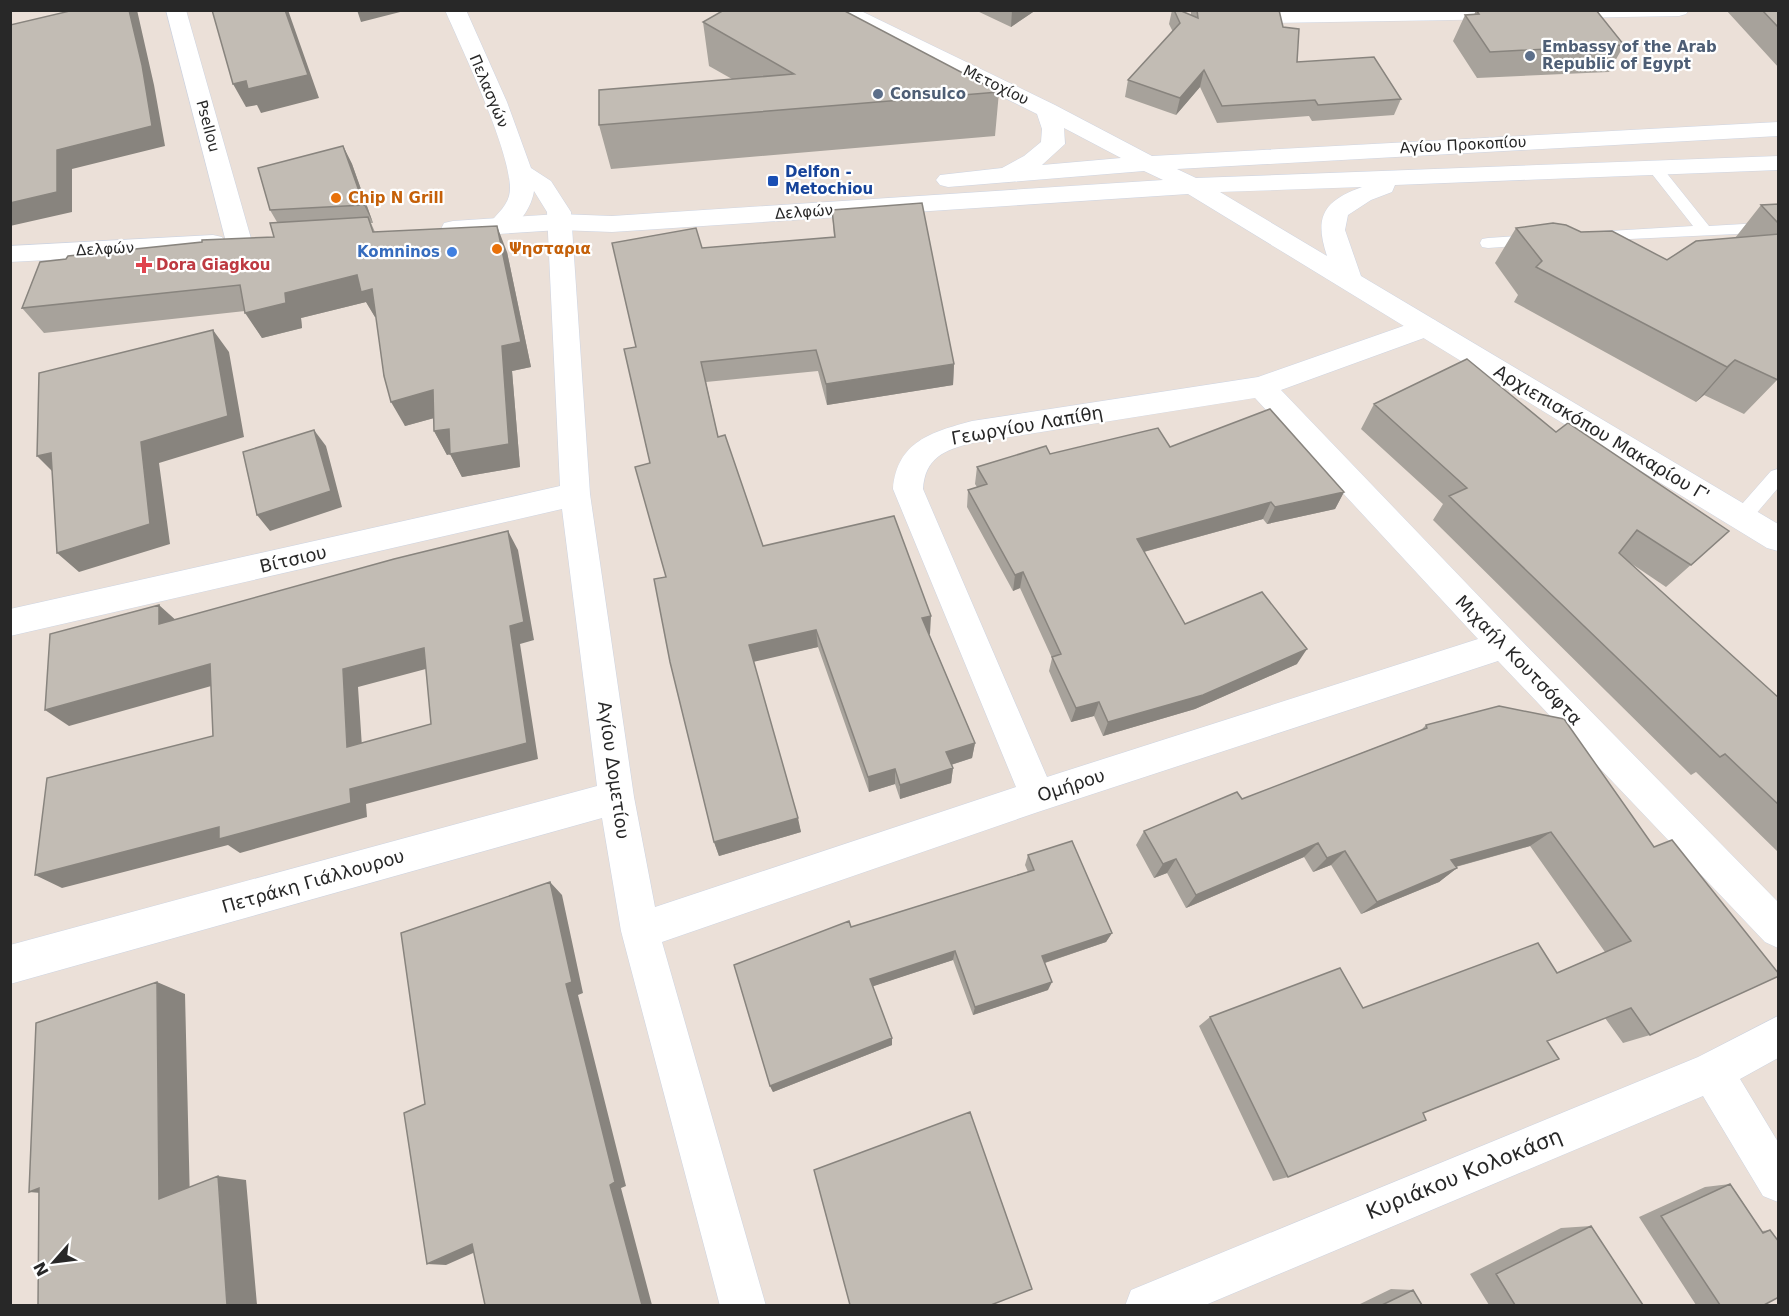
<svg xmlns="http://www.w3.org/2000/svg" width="1789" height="1316" font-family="'DejaVu Sans',sans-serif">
  <rect width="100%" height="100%" fill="#ebe0d8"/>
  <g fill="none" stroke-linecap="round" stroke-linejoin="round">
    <g stroke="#cdd4e2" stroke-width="1">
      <path id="lane" d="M1656,164L1661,166L1709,226L1778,222V232L1587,241L1585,237L1593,232L1693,226L1648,169Z
        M1535,235L1543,240L1541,244L1488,248L1482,247L1480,243L1482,239L1488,238Z
        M1778,469V488L1749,522L1742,525L1735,522L1732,517L1735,512L1771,471Z"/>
    </g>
    <g stroke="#cdd4e2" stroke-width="1">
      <path id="street" d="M166,10H186L252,242L248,248L239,250L230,248L226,242Z
        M445,10H466L507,102L531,168L551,181L571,212L590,494L634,797L655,907L1016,787L893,489C897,441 932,432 972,421L1258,377L1426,318L1435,320L1439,327L1435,334L1281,390L1516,635L1778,902V948L1765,942L1498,661L1038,812L662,942L766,1306H720L621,931L602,818L10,984V945L597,786L562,509L10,636V609L560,486L547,212L534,191C531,211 512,237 491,232L488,226C494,216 506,208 509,196C518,165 460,45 445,10ZM1255,398L1478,639L1047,777L923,489C925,458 944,450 972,443Z
        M1212,10L1271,11L1689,10L1686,14L1679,16L1271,23L1222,16L1215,14Z
        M1778,1016V1058L1740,1079L1778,1142V1202L1763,1196L1703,1096L1203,1306H1125L1131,1290L1698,1057Z"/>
    </g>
    <g stroke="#cdd4e2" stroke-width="1">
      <path id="secondary" d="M832,10H859L1055,105L1152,156L1778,122V136L1177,169L1196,178L1778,156V170L1395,185L1392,192L1371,200L1348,215L1345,230L1361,276L1778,524V551L1767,548L1188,194L612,232L559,230L453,237L444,235L441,229L444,223L453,221L559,214L612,216L1163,180L1144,171L948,187L940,185L936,180L940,175L1002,168L1024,156L1041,142L1042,129L1037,114L835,14ZM1064,128L1121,158L1042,165L1065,144ZM1362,187C1323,201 1314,217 1327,256L1220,192Z
        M213,235L222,237L226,243L222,249L213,251L10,262V246Z"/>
    </g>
    <use href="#lane" fill="#fff" fill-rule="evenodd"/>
    <use href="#street" fill="#fff" fill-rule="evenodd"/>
    <use href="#secondary" fill="#fff" fill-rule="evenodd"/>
  </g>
  <path fill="#a7a29b" d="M975,10H1036L1011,27Z
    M1172,10H1179L1191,16V10H1279L1283,27L1297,62L1401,99L1394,115L1312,121L1309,116L1217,123L1200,87L1176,115L1125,97L1128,80L1173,32L1169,24Z
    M1476,10H1596L1624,45L1609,72L1477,78L1453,41L1465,15H1474Z
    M1726,10H1779V68Z
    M703,22L999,92L995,136L611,169L599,125L732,79L709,66Z
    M343,146L352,164L373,223H371L375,232L507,252L531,367L512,371L520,467L462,477L450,454L447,455L434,431V418L405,426L376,316L375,317L366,302L301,318L302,328L262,338L245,311L44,333L22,308L274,237L277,222L270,210Z
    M1779,204V378L1744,414L1704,395L1696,402L1514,302L1518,295L1495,263L1516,228L1581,232L1667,260L1735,238L1761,205Z
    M832,210L954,364L953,385L827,405L818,371L706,382L718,437L763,546L930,634H929L975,743L972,758L951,765L953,768L951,783L900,799L895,784L869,792L818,647L753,661L801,832L719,856L714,842L666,577L650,463L702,248L834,237Z
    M1374,404L1556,432L1729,531L1666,587L1626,560L1779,698V853L1696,772L1691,775L1433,520L1443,504L1361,429Z
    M1170,447L1344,492L1335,509L1267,524L1263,519L1144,552L1185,624L1297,664L1195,709L1103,736L1094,716L1071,722L1049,671L1052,658L1020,588L1013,591L967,507L968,490L977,487L975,484L977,467L1050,454Z
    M1426,725L1654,847L1650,1035L1623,1043L1605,1018L1547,1041L1423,1113L1288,1177L1273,1181L1199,1026L1210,1017L1363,1008L1557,973L1605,952L1530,846L1456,867L1457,868L1439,882L1361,914L1331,865L1313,872L1304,857L1186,908L1167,873L1154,878L1136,845L1144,831L1242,799L1421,730Z
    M1028,855L1112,933L1106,942L1045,963L1048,990L973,1015L953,960L873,986L892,1045L773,1092L770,1086L851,927L1028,872L1025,865Z
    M1730,1184L1762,1231L1770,1230L1765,1305H1696L1639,1217L1705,1187Z
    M1591,1226L1643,1305H1489L1470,1274L1561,1228Z
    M1391,1289L1413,1290L1422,1305H1358Z"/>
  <path fill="#88847e" d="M129,10H137L154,85L165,146L72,169V212L10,226V203Z
    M285,10H288L319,98L261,113L257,105L246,107L233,84Z
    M357,10H408L361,22Z
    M1012,10H1036L1011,27Z
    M1204,70L1200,87L1176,115L1180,98Z
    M343,146L352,164L373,223L364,205Z
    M497,226L507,252L531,367L512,371L520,467L462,477L450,454L447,455L434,431L449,429L502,346Z
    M357,275L372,289L385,314L375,317L366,302L301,318L302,328L262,338L245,313L285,293Z
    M213,330L229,352L244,437L159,463L170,544L79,572L57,553L141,442Z
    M1735,360L1704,395L1696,402L1727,367Z
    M954,364L953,385L827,405L826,384Z
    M433,390L445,415L405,426L391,402Z
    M314,430L326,446L342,507L270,531L257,515Z
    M51,453L58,477L37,456Z
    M1344,492L1335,509L1267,524L1275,507Z
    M1271,502L1263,519L1132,555L1137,539Z
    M508,531L518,550L534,640L520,644L538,759L366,804L367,817L240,853L228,845L62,888L35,875L350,789L527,743L510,626Z
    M1023,572L1020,588L1013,591L1015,575Z
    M159,605L179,623L159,624Z
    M931,616L930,634L922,636V618Z
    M816,630L818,647L753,662L749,645Z
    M424,648L437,666L358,687L363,762L347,747L343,669Z
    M1307,649L1297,664L1195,709L1103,736L1108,722Z
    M210,664L229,681L69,726L45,710Z
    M1099,702L1094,716L1071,722L1076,708Z
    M975,743L972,758L944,767L946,752Z
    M953,768L951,783L900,799V785Z
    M895,769V784L869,792L868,777Z
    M798,818L801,832L719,856L714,842Z
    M1551,832L1530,846L1433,873L1451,860Z
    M1318,843L1304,857L1186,908L1196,895Z
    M1345,851L1331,865L1313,872L1327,858Z
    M1176,859L1167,873L1154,878L1163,864Z
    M1457,868L1439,882L1361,914L1377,902Z
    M550,882L562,895L583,993L578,995L626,1186L621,1188L652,1305H642L610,1185L566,984Z
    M1112,933L1106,942L1038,965L1042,956Z
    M955,951L953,960L871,987L870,979Z
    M157,982L185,994L190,1203L159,1199Z
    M1052,982L1048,990L973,1015L975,1007Z
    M892,1038V1045L773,1092L770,1086Z
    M218,1176L246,1180L257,1305H227Z
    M39,1188L65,1195L29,1192Z
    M472,1244L489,1246L446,1265L427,1264Z"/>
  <path fill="#c2bcb4" stroke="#88847e" stroke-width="1.5" fill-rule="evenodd" d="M70,10H129L142,65L152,126L57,150V192L10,203V25L70,11Z
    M212,10H285L308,75L248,89L246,81L233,84Z
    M724,10H843L999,92L599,125V90L794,74L703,22Z
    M1174,10H1179L1198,18L1197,10H1279L1283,27L1299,29L1297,62L1374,57L1401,99L1318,105L1315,100L1222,106L1204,70L1180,98L1128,80L1180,23Z
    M1476,10H1596L1624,45L1490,52L1465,15L1479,14Z
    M1762,10H1779V28Z
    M343,146L364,205L270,210L258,168Z
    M922,203L954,364L826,384L816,350L701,362L718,437L725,435L763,546L894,516L931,616L922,618L975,743L946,752L953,768L900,785L895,769L868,777L816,630L749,645L798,818L714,842L670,662L654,579L666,577L635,467L650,463L624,349L636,347L612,243L696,228L702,248L835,237L832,210Z
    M1779,204V224L1761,205Z
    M368,217L373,232L497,226L521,342L502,346L509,444L450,454L449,429L434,431L433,390L391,402L384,376L372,289L361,292L357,275L285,293L286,303L245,313L240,285L22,308L40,262L66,259L68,256L202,242V240L274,237L270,223Z
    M1553,223L1566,225L1581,232L1612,231L1667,260L1696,241L1779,234V378L1778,380L1735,360L1727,367L1536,267L1542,261L1516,228Z
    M213,330L228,416L141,442L150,524L57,553L51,453L37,456L39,373Z
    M1467,359L1556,432L1568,423L1729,531L1691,565L1637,530L1619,553L1779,698V805L1725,754L1720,757L1449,496L1467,488L1374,404Z
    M1270,409L1344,492L1275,507L1271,502L1137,539L1185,624L1262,592L1307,649L1203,695L1108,722L1099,702L1076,708L1052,657L1061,654L1023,572L1015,575L968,490L987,484L977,467L1046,446L1050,454L1158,428L1170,447Z
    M314,430L331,491L257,515L243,452Z
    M508,531L524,622L510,626L527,743L350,789L351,803L219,839V827L35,875L47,778L213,736L210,664L45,710L50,634L159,605V624L394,559ZM424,648L431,724L347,747L343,669Z
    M1499,706L1564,719L1654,847L1672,840L1779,974V976L1650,1035L1631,1008L1547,1041L1559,1059L1423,1113L1426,1120L1288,1177L1210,1017L1340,968L1363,1008L1538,943L1557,973L1631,941L1551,832L1451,860L1457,868L1377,902L1345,851L1327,858L1318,843L1196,895L1176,859L1163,864L1144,831L1237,792L1242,799L1427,728L1426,725Z
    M1072,841L1112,933L1042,956L1052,982L975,1007L955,951L870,979L892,1038L770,1086L734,965L849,921L851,927L1034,870L1028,855Z
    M550,882L572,982L566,984L615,1182L610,1185L642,1305H485L472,1244L427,1264L404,1113L425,1104L401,933Z
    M157,982L159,1199L218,1176L227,1305H38L39,1188L29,1192L36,1023Z
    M970,1112L1032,1289L991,1305H850L814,1170Z
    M1730,1184L1763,1233L1770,1230L1779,1242V1297L1764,1305H1765H1720L1661,1216Z
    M1591,1226L1643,1305H1515L1496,1274Z
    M1413,1290L1422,1305H1382Z"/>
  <g fill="#5c6f8a" stroke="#fff" stroke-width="2">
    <circle cx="1530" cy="56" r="6"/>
    <circle cx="878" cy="94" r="6"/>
  </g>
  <rect fill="#1a4fb4" stroke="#fff" stroke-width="2" x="767" y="175" width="12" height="12" rx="3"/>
  <g fill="#e8710a" stroke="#fff" stroke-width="2">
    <circle cx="336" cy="198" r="6"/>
    <circle cx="497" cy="249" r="6"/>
  </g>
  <circle fill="#3f7fe0" stroke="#fff" stroke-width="2" cx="452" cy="252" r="6"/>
  <path fill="#e0444e" stroke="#fff" stroke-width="2" d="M141 256h6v6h6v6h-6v6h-6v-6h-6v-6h6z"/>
  <g text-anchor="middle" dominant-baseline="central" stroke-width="4.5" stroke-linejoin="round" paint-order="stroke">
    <g font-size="15" font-weight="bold" fill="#4e5e75" stroke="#fff" text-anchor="start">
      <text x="1542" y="47">Embassy of the Arab<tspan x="1542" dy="17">Republic of Egypt</tspan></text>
      <text x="890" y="94">Consulco</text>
    </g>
    <g font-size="15" fill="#282828" stroke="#fff">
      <text transform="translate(996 85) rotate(26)">Μετοχίου</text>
      <text transform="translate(489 91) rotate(67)">Πελασγών</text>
      <text transform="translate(208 126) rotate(75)">Psellou</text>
      <text transform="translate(1463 145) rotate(-3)">Αγίου Προκοπίου</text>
      <text transform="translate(804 212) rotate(-4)">Δελφών</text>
      <text transform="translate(105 249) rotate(-3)">Δελφών</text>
    </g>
    <g font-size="15" font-weight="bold" fill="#164399" stroke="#fff" text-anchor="start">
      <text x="785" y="172">Delfon -<tspan x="785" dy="17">Metochiou</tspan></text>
    </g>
    <g font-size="15" font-weight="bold" fill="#c56008" stroke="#fff" text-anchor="start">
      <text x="348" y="198">Chip N Grill</text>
      <text x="509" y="249">Ψησταρια</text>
    </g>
    <g font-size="15" font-weight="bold" fill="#366cbe" stroke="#fff" text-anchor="end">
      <text x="440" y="252">Komninos</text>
    </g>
    <g font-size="15" font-weight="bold" fill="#be3a42" stroke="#fff" text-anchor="start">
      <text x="156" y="265">Dora Giagkou</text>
    </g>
    <g font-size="18" fill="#282828" stroke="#fff">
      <text transform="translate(1027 425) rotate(-10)">Γεωργίου Λαπίθη</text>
      <text transform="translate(1602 433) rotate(31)">Αρχιεπισκόπου Μακαρίου Γ'</text>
      <text transform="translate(293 559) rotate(-13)">Βίτσιου</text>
      <text transform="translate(1519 660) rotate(46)">Μιχαήλ Κουτσόφτα</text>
      <text transform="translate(614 770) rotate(82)">Αγίου Δομετίου</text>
      <text transform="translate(1071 785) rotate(-18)">Ομήρου</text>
      <text transform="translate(313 881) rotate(-16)">Πετράκη Γιάλλουρου</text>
    </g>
    <g font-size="21" fill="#282828" stroke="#fff">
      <text transform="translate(1464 1174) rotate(-22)">Κυριάκου Κολοκάση</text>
    </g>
  </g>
  <rect width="1789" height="1316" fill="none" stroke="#282828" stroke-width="24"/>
  <g transform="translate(54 1262) rotate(242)" stroke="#ffffff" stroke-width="4.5" paint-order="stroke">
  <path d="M0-4.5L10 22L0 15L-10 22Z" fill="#282828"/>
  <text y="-9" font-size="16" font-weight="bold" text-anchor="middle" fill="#282828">N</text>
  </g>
</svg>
